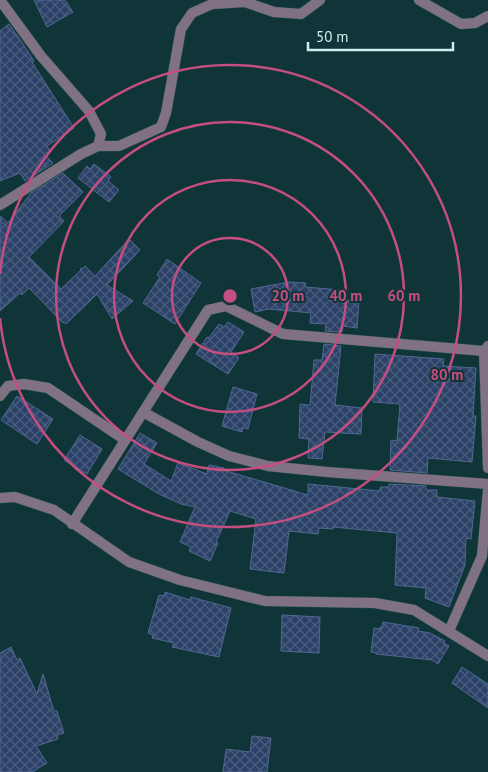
<svg xmlns="http://www.w3.org/2000/svg" width="488" height="772" font-family="'PT Sans',sans-serif">
  <defs>
    <pattern id="building-cross-hatch" width="8" height="8" patternUnits="userSpaceOnUse" patternTransform="scale(1.25)"><rect width="8" height="8" fill="#2b4167"/><path d="M0 0l8 8M0 8l8-8" fill="none" stroke="#495d7d"/></pattern>
  </defs>
  <rect width="100%" height="100%" fill="#0f3538"/>
  <path fill="url(#building-cross-hatch)" stroke="#516891" d="M34,0H65L73,12L47,27Z
    M9,24L21,41L34,61L32,62L74,128L47,146L50,151L44,154L53,163L25,181L20,173L0,181V31Z
    M94,164L111,177L108,181L119,190L109,202L78,178L87,166L90,169Z
    M63,173L83,192L59,216L64,221L29,257L61,289L81,270L80,268L82,269L85,266L95,276L129,239L140,250L107,285L133,301L112,319L97,294L66,324L64,322L63,323L29,288L22,295L20,293L0,311V216L8,223L31,193Z
    M167,259L201,283L175,324L143,303L160,277L157,275Z
    M289,282L306,283L305,287L341,290L340,295L346,296V300L359,301L357,328L343,326L342,332L325,331L326,324L310,323L311,313L269,309L255,312L251,289Z
    M228,322L244,332L231,352L239,358L228,374L196,354L207,337L209,338L219,324L224,327Z
    M324,344L341,346L335,405L362,408L361,434L325,432L322,459L308,458L309,439L299,438L300,404L310,405L314,360H322Z
    M375,354L444,359L443,366L476,368L473,416H476L472,462L428,458L427,473L390,470L391,440L397,441L400,404L373,402Z
    M233,387L257,394L248,429L243,428L242,432L222,426Z
    M17,396L53,419L37,444L1,420Z
    M140,433L157,443L144,464L171,481L178,463L207,474L209,465L224,468L223,470L308,495V484L380,491V487H389V484L426,486V490H437V497L475,501L471,539L466,538L465,565L449,607L425,598L426,588L395,585L397,533L333,527V529L319,528L318,534L289,531L284,573L250,569L256,519L230,511L216,542L218,543L210,561L189,551L191,547L180,542L195,507L181,504L159,494L118,469Z
    M80,435L102,449L87,474L64,460Z
    M165,592L190,600L191,597L231,608L219,657L172,647L174,643L152,638L153,635L148,633L159,595L164,596Z
    M282,615L320,617L319,653L281,651Z
    M383,622L419,628L418,631L430,633L445,641L444,643L449,646L438,664L432,660L376,654V653L371,652L374,628L380,629V627H382Z
    M11,647L17,660L20,658L37,694L43,674L54,711H57L64,733L57,735L58,739L36,746L47,763L32,772H0V653Z
    M462,667L488,684V708L452,683Z
    M252,736L271,738L267,772H223L226,749L250,752Z"/>
  <g fill="none" stroke-linecap="round" stroke-linejoin="round">
    <g stroke="#2d5356" stroke-width="11">
      <path id="minor" d="M0,0L41,56L89,111L101,134L98,146
        M419,0L461,24L475,23L488,16
        M0,205L81,154L98,146H119L161,127L166,113L181,29L192,13L212,4L245,2L274,12L301,14L320,0
        M484,351L488,468
        M0,396L8,386L24,384L48,388L125,440
        M143,412L198,442L229,456L268,466L327,472L488,484
        M0,498L15,497L54,510L129,562L180,580L265,601L375,603L414,610L488,656
        M72,524L208,310L226,306L283,334L484,351L488,346
        M449,631L482,556L488,490"/>
    </g>
    <use href="#minor" stroke="#807283" stroke-width="10"/>
  </g>
  <g fill="none" stroke="#c54e80" stroke-width="2.5">
    <circle cx="230" cy="296" r="58"/>
    <circle cx="230" cy="296" r="116"/>
    <circle cx="230" cy="296" r="174"/>
    <path d="M0 274A231 231 0 1 1 0 318"/>
  </g>
  <circle cx="230" cy="296" r="8" fill="#c54e80" stroke="#0f3538" stroke-width="2.5"/>
  <g font-size="15" text-anchor="middle" font-weight="bold" fill="#c54e80" stroke="#0f3538" stroke-width="4" stroke-linejoin="round" paint-order="stroke">
    <text x="288" y="301">20 m</text>
    <text x="346" y="301">40 m</text>
    <text x="404" y="301">60 m</text>
    <text x="447" y="380">80 m</text>
  </g>
  <path d="M308 42v8h145v-8" fill="none" stroke="#cdeff1" stroke-width="2.5"/>
  <text x="316" y="42" font-size="15" fill="#cdeff1" stroke="#0f3538" stroke-width="4" paint-order="stroke">50 m</text>
</svg>
